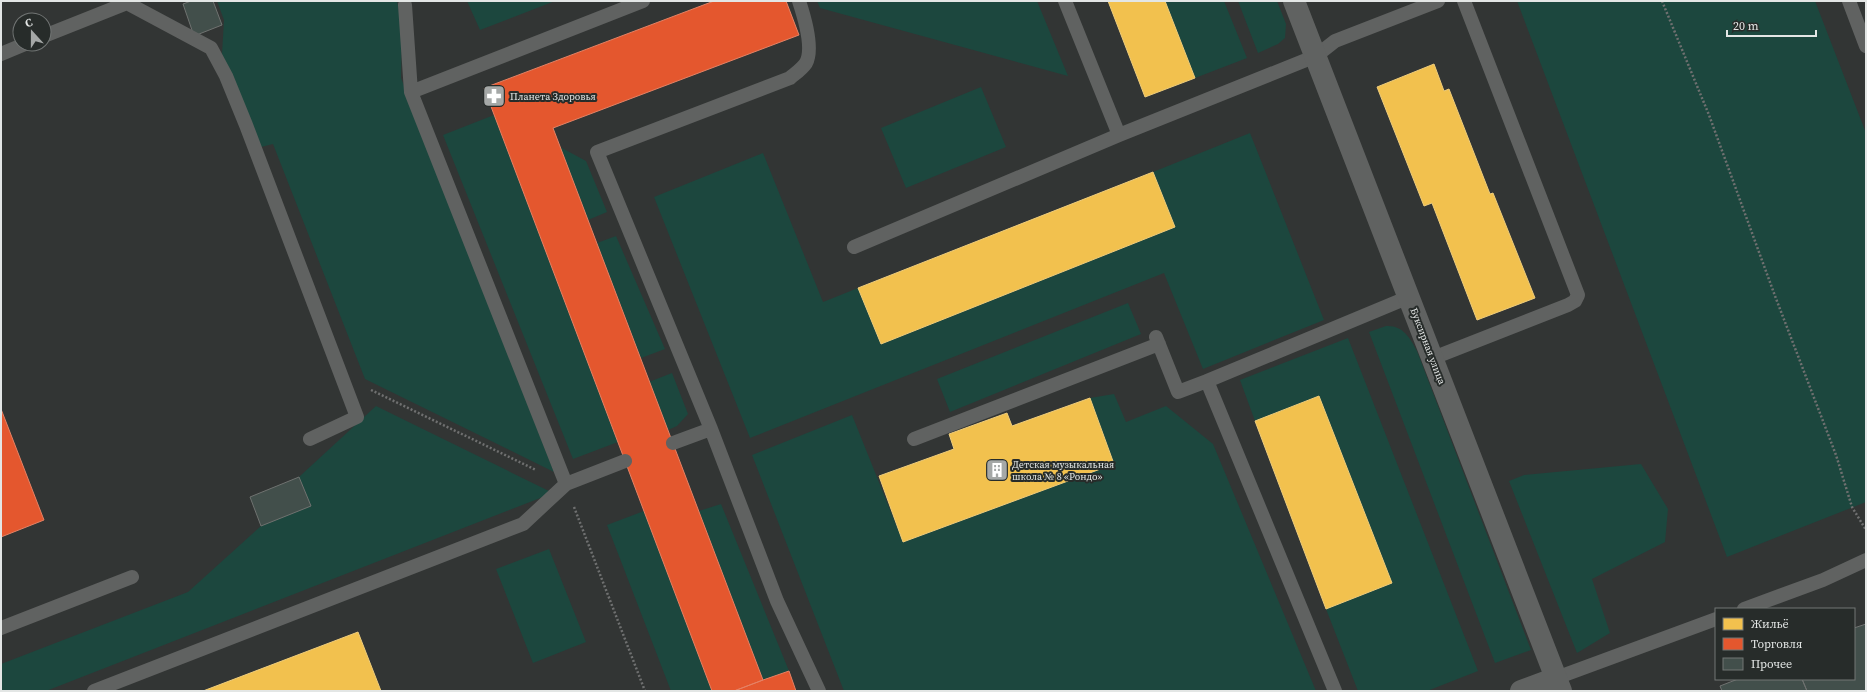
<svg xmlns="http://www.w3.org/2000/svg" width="1867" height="692" font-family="'Source Serif 4',serif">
  <rect width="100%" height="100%" fill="#323534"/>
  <path fill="#1c473e" d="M217,1H397L402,26L401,78L554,472L365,379L273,144L261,147L222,54L224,20Z
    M467,1H555L480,30Z
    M817,1H1037L1068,76L820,8Z
    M1165,1H1224L1247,58L1195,78Z
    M1238,1H1277L1286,24L1285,38L1278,44L1258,53Z
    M1517,1H1815L1866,133V502L1727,557Z
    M981,87L1006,147L906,188L881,128Z
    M494,115L618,442L573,459L443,135Z
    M1250,133L1324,320L1203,369L1164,273L750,438L654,197L763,153L823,302L858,288L881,344L1175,227L1153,172Z
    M560,147L586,161L607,212L588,220Z
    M616,236L665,349L641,358L597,243Z
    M1128,303L1141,334L950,412L937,379Z
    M1386,326C1403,325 1410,338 1417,351L1531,650L1495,663L1369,332Z
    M1348,338L1478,671L1427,691H1358L1326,609L1392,583L1319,397L1255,421L1240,380Z
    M672,373L688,414L677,426L668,430L649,382Z
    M1114,394L1126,422L1166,406L1213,444L1316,691H844L752,455L852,415L903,542L1114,464L1090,398Z
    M376,406L553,493L46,691H1V664L188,592L261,526L310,505L299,477Z
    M1641,464L1668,509L1665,542L1592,579L1610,633L1577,653L1509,481L1524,475Z
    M721,504L789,671L763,680L699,511Z
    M644,511L712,691H671L607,525Z
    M549,549L586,642L533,663L496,569Z"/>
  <path fill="#f2c14e" stroke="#eecc7b" d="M1108,1H1165L1195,78L1145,97Z
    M1434,64L1444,91L1449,89L1490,194L1493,193L1535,298L1477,320L1432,203L1424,206L1377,87Z
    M1153,172L1175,227L881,344L858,288Z
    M1319,396L1392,583L1326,609L1255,421Z
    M1090,398L1114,464L903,542L879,476L954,449L949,434L1007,413L1012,426Z
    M358,632L381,691H203Z"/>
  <path fill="#e4572e" stroke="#e48265" d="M714,1H786L799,35L553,128L763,680L734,691H712L484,88Z
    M1,409L44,520L1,537Z
    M789,671L796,691H734L763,680Z"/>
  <path fill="#424f4b" stroke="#6f7270" d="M191,1H213L222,25L194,36L183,4Z
    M299,477L311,506L261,526L250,497Z
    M1866,624V691H1807L1802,679H1854V628Z
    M1738,679H1802L1807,691H1722L1720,686Z"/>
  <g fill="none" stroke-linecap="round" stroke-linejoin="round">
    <path stroke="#6f7070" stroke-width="2.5" stroke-dasharray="2 2" stroke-linecap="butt" d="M1662,1L1709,115L1775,296L1836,455L1852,507L1866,530
      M371,390L536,470
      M574,507L645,691"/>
    <path stroke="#606261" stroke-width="14" d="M799,1C804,16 814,48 806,63C802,69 796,73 790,78L597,152L711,429L777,601L819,691
      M1065,1L1119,135
      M1849,1L1866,46
      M405,5L411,92L566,484
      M44,36L127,3L211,48L226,76L246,125L357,417L310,439
      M1,54L25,44
      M411,92L643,1
      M854,247L1119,135L1316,56L1335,41L1438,1
      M1156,337L1178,392L1207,381L1335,691
      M1433,358L1568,305L1575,301L1578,295L1464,1
      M1207,381L1409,297
      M914,439L1159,344
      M673,443L711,429
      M1744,609L1823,580L1866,560
      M1,628L132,577
      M1556,678L1716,619
      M94,691L523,524L566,484L625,461"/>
    <path stroke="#606261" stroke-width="22" d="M1294,1L1561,691
      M1521,691L1556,678"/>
  </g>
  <defs>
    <g id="pharmacy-square" transform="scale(1.15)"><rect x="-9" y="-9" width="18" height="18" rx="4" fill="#a5a8a7" stroke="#272c2a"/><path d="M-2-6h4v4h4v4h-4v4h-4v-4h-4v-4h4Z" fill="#fff"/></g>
    <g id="building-square" transform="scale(1.15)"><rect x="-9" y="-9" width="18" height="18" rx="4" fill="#a5a8a7" stroke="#272c2a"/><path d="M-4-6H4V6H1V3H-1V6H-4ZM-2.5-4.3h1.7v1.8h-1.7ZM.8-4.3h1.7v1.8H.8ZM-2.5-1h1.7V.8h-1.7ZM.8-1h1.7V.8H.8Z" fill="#fff"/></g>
  </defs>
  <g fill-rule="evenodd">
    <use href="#pharmacy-square" x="494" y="96"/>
    <use href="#building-square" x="997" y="470"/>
  </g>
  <g text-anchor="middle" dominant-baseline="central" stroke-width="4" stroke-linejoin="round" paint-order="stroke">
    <g font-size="10" fill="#e3e6e5" stroke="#272c2a" text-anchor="start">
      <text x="510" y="96">Планета Здоровья</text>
      <text x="1012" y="464">Детская музыкальная<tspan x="1012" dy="12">школа № 8 «Рондо»</tspan></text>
    </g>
    <g font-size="10" fill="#e3e6e5" stroke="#272c2a">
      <text transform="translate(1428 346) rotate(69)">Буксирная улица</text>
    </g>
  </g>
  <rect width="1867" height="692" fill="none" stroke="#e3e6e5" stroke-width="4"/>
  <rect x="1715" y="608" width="140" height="72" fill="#272c2a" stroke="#727675"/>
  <rect x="1723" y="618" width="20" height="12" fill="#f2c14e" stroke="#727675"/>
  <text x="1751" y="628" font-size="12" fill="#e3e6e5">Жильё</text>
  <rect x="1723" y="638" width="20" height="12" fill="#e4572e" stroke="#727675"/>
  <text x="1751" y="648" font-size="12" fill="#e3e6e5">Торговля</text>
  <rect x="1723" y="658" width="20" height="12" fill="#424f4b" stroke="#727675"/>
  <text x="1751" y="668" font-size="12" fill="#e3e6e5">Прочее</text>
  <g transform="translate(32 32) rotate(339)"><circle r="19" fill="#272c2a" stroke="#727675"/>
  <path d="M0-3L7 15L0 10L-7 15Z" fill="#a5a8a7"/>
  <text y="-6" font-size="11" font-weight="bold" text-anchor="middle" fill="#e3e6e5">С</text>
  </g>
  <path d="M1727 30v6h89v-6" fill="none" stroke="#e3e6e5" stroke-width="2"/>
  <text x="1733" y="30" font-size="12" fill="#e3e6e5" stroke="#272c2a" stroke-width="3" paint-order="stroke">20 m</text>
</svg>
